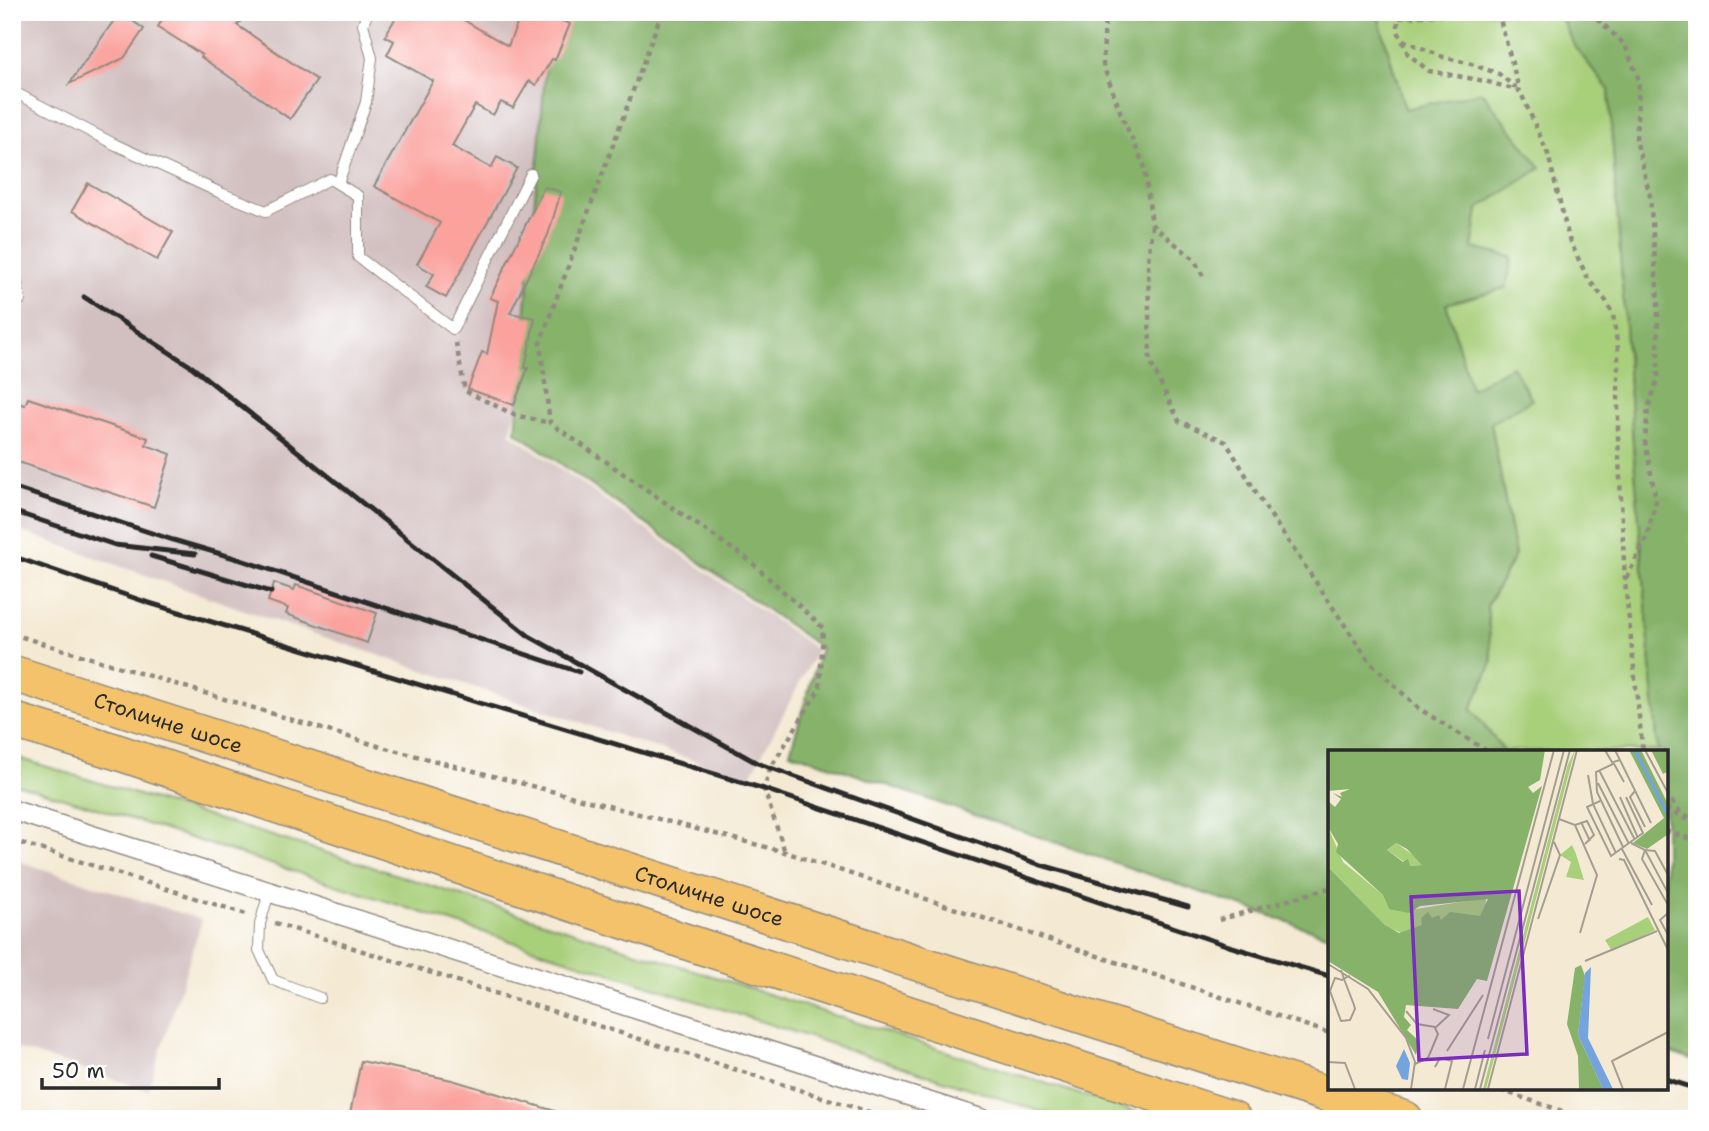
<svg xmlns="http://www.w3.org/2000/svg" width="1709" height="1131" font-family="'Shantell Sans',sans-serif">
  <rect width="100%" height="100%" fill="#fff"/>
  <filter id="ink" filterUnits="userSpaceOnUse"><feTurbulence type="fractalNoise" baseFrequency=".0143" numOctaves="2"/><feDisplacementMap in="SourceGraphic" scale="14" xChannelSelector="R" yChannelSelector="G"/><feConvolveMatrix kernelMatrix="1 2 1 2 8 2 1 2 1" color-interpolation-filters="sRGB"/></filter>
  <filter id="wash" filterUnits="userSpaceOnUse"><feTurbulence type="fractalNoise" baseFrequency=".00686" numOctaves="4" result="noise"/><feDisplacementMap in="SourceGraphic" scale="28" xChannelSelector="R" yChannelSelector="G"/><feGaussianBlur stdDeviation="1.57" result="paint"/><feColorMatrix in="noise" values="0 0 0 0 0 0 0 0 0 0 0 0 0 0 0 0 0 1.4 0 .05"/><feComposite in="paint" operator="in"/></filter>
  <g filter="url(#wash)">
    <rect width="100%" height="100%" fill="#f4ead4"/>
    <path fill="#d2bfc0" d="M12,12H631L510,433L817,650L749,779L267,618L12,528Z
      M12,859L202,920L148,1090L12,1047Z"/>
    <path fill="#a8cf7a" stroke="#6a7d52" stroke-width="2" d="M1379,12H1558L1575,47L1609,90L1634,458L1658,751H1504L1471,709L1492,663L1487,606L1515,555L1491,423L1471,390L1446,303L1472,248L1478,209L1405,109L1380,23Z
      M12,756L360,863L1157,1119H1064L84,804L12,783Z"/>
    <path fill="#86b26a" stroke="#586e4a" stroke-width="2" d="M550,12H1379L1380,23L1405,109L1482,92L1541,168L1478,209L1472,248L1512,257L1506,288L1446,304L1471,389L1512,366L1532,400L1491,423L1515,555L1487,606L1492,663L1471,709L1504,751H1329V936L790,752L821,648L516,432Z
      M1558,12H1697V1062L1665,1051V751H1658L1634,458L1609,90L1575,47Z"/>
    <g id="blocks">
      <path fill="#fba29d" d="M120,12L144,29L124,58L69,84Z
        M166,12H250L237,25L317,80L290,119L201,57L202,55L158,27Z
        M399,12L411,19L415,12H450L508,46L522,12H541L570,24L555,60L552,59L536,85L529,81L513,108L501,102L493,115L475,105L452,146L491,168L497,157L517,168L446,298L426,287L434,274L417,264L440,223L374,186L433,81L387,55L394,41L385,36Z
        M88,183L173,232L157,260L72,211Z
        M544,187L561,192L548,235L510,313L535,318L525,368H528L514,405L468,389L482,352L487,354L498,301L490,298Z
        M28,398L148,438L146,445L171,454L154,507L12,460V401L25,405Z
        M274,583L294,590L296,585L377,613L367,643L286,614L288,608L268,601Z
        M361,1061L452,1080L565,1114V1119H349Z"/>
    </g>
  </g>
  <g filter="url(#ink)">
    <use href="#blocks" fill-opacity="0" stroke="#908a80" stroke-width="2"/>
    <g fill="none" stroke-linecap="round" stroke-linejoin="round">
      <g stroke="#908a80" stroke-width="12">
        <path id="lane" d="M12,91L116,145L223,194L266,211L330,179L358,196V257L453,329L531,174
          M338,184L366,102L372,58L363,24L368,12
          M12,256L20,300L12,306
          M269,892L260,924L259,950L273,980L320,998"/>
      </g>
      <g stroke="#908a80" stroke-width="22">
        <path id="street" d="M12,810L982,1119"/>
      </g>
      <g stroke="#908a80" stroke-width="38">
        <g id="highway">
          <path id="s1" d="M12,673L1405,1119"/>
          <path d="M12,720L114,751L684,941L1233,1119"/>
        </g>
      </g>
      <path stroke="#908a80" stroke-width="4.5" stroke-dasharray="5 5" stroke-linecap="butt" d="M662,12L540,343L550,423L750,561L823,628L820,688L770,769L764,789L785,852
        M1105,12L1103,65L1123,119L1144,165L1152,225L1194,259L1204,278
        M1380,12L1398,18L1470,12
        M1398,12V31L1408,54L1429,71L1485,81L1520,91L1548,154L1569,239L1588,279L1606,301L1613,315L1618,349V437L1625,582L1642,745L1644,751
        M1498,12L1519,89
        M1590,12L1625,45L1639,80L1636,139L1650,196L1658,300V378L1648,408L1645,441L1656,500L1647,537L1625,581
        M1403,40L1443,57L1471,64L1499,74L1516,88
        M1152,225L1148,262L1150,362L1179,421L1226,442L1265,507L1369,661L1418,708L1487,751
        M456,343L465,391L515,415L550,423
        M12,634L378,746L785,852L1329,1033
        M1665,793L1679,811L1697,822
        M1665,809L1693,822
        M1665,831L1697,841
        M12,840L246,914
        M1219,920L1329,888
        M275,923L891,1119
        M1491,1087L1586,1119"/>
      <use href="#lane" stroke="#fff" stroke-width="10"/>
      <use href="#street" stroke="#fff" stroke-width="19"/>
      <use href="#highway" stroke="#f4c26a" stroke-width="35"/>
      <path stroke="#2b2b2b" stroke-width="5" d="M84,297L192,367L529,636L757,763L1038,864L1188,907
        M12,487L173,540L238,559L579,672
        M12,511L115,545L195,554
        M12,556L146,602L764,789L1229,946L1329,976
        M151,556L271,592
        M1665,1079L1697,1089"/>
    </g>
  </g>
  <g text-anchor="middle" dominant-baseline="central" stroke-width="7" stroke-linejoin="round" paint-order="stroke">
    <g font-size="21" fill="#2b2b2b" stroke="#fff">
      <text stroke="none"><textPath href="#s1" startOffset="164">Столичне шосе</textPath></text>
      <text stroke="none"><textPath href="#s1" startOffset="732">Столичне шосе</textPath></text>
    </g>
  </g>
  <g transform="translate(1328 750)">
    <rect width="340" height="340" fill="#f4ead4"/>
    <path d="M247,0L158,339H155L240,14ZM0,77L15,112L55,145L61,159H88L158,148V161L152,166L113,170L93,168L95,175L74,183L59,177L0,117ZM68,93L95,112L94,115L82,116L59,100ZM244,95L248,104L256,130L238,127L243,112L232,105ZM320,167L327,180L284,201L277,190Z" fill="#a8cf7a"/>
    <path d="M0,0H217L212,30L200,37L205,43L214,36L159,231L149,229L130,259L78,255L76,267L83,275L79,280L91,291L88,305L50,242L0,211V117L57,175L71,183L94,175L93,168L100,162L104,168L111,165L113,170L122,162L152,166L160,149L92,156L81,163L61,159L55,145L8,102L10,94L0,77V51L7,57L13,49L5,43L14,47L12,43L22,39L0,41ZM68,93L79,99L94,115L82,116L80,109L75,112L59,100ZM301,0H313L339,52V85L319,99L305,93L336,68ZM323,0H339V22L335,24ZM253,215L257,226L250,285L275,339H251L250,306L239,274L247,218Z" fill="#86b26a" fill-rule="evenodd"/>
    <path d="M263,217L260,288L285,339H275L250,285L257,223ZM76,299L82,313L80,330L74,329L68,316Z" fill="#74a3de"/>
    <path fill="none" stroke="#74a3de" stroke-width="3.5" d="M307,0L340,65"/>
    <path fill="none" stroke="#a49e90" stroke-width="2" d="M277,0L285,14L268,22L269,42L295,97M287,0L323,73M317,0L340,43M292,10L285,12L296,32M271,20L307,90M260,25L265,54L288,103M270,33L301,94M307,41L302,47L317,77M292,47L310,88M272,51L259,57L283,106L315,83L298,47M231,69L247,75L269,125L252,183M253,72L262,91M247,75L259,71L266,85L257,94M303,93L317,100L340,143M294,99L324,155M291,109L296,110L340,200M340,125L327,101L317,100L314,109L340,155M340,163L332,170L340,185M210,169L232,105L226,92M257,211L329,181M0,214L40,239L78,288L87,312L83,339M13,220L16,229L26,255L27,259L22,270L13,271L2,241L7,228L14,230L16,229L19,227L22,226M78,261L89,274L107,277M160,289L236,0M119,301L155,245M0,312L17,313L27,339M87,314L100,308L110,284L107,278L121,265L105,259M107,317L112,308L124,311L117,339M135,339L226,0M147,339L157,300M152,339L242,0M160,339L249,0M295,339L284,311L340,282"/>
    <path fill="#7b2cbf" fill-opacity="0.15" stroke="#7b2cbf" stroke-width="3.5" d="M191,141L199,304L91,310L83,147Z"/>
    <rect width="340" height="340" fill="none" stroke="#2b2b2b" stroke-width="3.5"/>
  </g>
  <rect width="1709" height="1131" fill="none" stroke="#fff" stroke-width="42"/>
  <path d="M42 1078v10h177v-10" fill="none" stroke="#2b2b2b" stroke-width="3.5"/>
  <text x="52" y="1078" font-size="21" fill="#2b2b2b" stroke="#ffffff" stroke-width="5" paint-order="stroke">50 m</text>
</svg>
